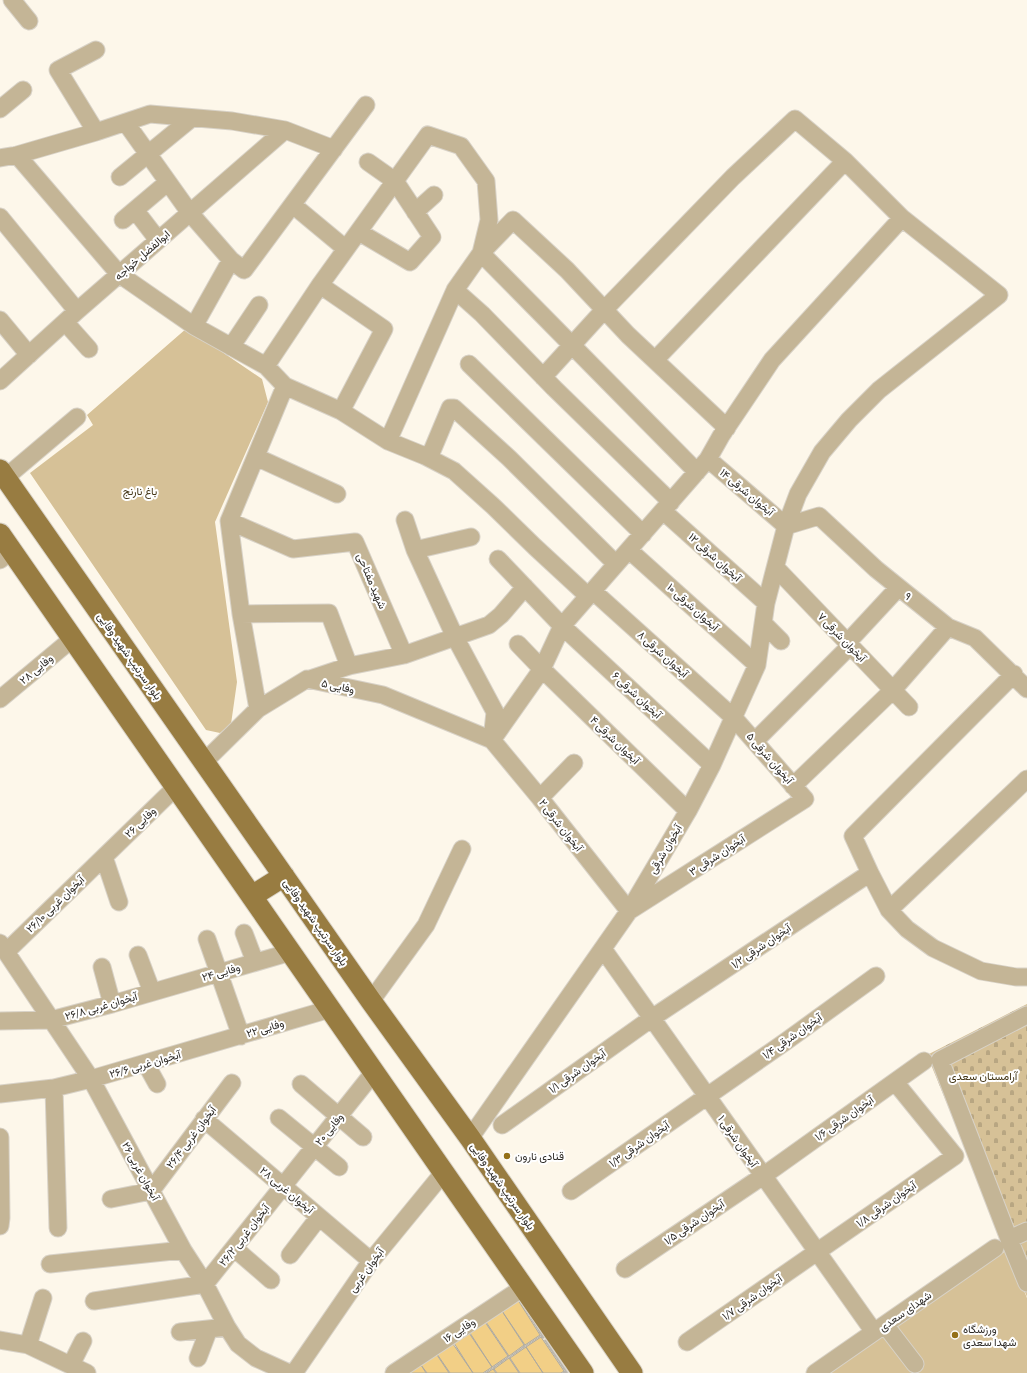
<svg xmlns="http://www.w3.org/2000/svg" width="1027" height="1373" font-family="'PT Sans Narrow',Vazirmatn,sans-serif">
  <defs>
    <pattern id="cemetery-stones" width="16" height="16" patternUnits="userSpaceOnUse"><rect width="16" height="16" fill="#d6c197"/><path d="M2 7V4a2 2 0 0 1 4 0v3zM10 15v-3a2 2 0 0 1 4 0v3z" fill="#b8a682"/></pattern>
    <filter id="shadow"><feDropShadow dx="4.5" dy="2.5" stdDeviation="0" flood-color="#0004"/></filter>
  </defs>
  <rect width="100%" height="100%" fill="#fdf7ea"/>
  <path fill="#d6c197" d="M187,328L262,379L268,402L215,522L237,682L231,724L220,733L206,730L30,473L93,425L87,415Z
    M1007,1250L1027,1298V1373H827Z"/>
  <path fill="url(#cemetery-stones)" d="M1027,1004V1297L927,1055Z"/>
  <path fill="#f2cf86" stroke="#afaa9e" filter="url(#shadow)" d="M518,1300L540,1335L525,1345L502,1311Z
    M502,1311L524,1345L509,1356L486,1322Z
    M485,1322L508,1356L492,1367L470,1333Z
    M469,1333L492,1367L483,1373H473L454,1343Z
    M541,1337L564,1371L561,1373H543L526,1347Z
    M453,1344L473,1373H450L437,1354Z
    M526,1347L543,1373H520L510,1358Z
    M437,1355L449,1373H427L421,1365Z
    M509,1358L519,1373H497L494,1369Z
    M421,1365L426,1373H410Z
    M493,1369L496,1373H487Z"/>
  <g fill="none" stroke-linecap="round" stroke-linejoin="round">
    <g stroke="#d8d2c7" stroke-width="19">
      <path id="minor" d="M12,0L29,21
        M96,50L58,70L96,132
        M0,109L23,90
        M126,123L190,213L231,260L244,270L366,105
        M17,155L119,274L194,326L266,366L285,386L341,411L388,441L425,456L454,471L493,506L535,547L588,596
        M0,158L17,155L96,132L150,114L232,121L285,130L334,149
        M120,177L192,118
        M293,205L346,249
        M135,210L158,240
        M415,212L434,195
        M0,217L77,311
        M123,220L168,182
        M359,232L410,262L432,237L395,181L368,162
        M320,285L384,329L341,411
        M455,290L482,314L554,388L671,502
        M0,320L29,355
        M65,322L89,349
        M194,326L231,260
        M231,347L259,305
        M655,360L845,161
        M469,364L643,534
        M266,366L320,285L428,135L461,146L486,181L489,220L481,253L697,472
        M0,381L77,311L285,130
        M388,441L455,290L481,253L513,220L567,270L628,335L727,428
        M256,457L337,494
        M429,458L450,408H454L509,458L616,564
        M708,459L786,526
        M5,478L77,417
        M663,511L766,603
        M405,520L415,550L455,637L495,712L492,740
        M229,521L293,549L355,542L404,655
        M786,526L819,516L876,569L948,627L975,638L1027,689
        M415,550L471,537
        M629,550L757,665
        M498,559L562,626L712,765
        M0,560L11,551
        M776,568L909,707
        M241,614L329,613L349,666
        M763,623L781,641
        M847,643L898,588
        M518,644L542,669L688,811
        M1014,674L853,836L870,873L889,910L907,929L933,948L981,971L1016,977H1027
        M310,679L349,666L404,655L489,625L501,615L525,587
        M0,699L72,639
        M258,709L241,614L229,521L285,386
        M492,740L542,669L562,626L708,459L721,436L772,360L902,218
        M755,741L850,646
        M204,762L258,709L307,679L383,695L492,740L540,798L629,911L805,799L734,718L593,591
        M793,786L893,690L948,627
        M540,798L574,763
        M104,857L119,902
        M889,910L1027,779
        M244,933L255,962
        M207,939L241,1036
        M0,943L91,1079L183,1250L205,1284L227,1327L238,1344L256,1358L289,1373
        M603,949L874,1332
        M6,952L176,787
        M138,955L152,992
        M102,967L112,1004
        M371,1001L426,925L462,849
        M1027,1015L940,1060L1009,1239L1027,1283
        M0,1021L51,1020L112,1004L291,952
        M146,1064L157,1084
        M301,1084L363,1137
        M54,1088L58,1228
        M0,1094L54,1088L91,1079L330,1009
        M279,1118L339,1167
        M204,1119L371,1261
        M502,1125L652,1018L870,873
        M0,1137L1,1218L0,1226
        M470,1138L629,911L688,811L712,765L757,665L766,603L786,526L798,494L822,452L849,420L879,390L999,295L902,218L845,161L795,119L733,177L604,310L543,377
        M571,1191L785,1042L876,976
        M111,1199L151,1191L232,1083
        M1009,1239L1027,1231
        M234,1248L271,1280
        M290,1255L319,1217
        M50,1264L183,1250
        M625,1269L763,1176L924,1061
        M94,1301L205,1284L374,1072
        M885,1325L915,1364
        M180,1332L227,1327
        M0,1340L28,1345L87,1373
        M687,1342L955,1156L895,1082
        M28,1345L43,1298
        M198,1358L209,1329
        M71,1365L83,1341
        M294,1373L371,1261L444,1172
        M394,1373L524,1287
        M815,1373L995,1248"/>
    </g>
    <g stroke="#d8d2c7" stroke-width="23">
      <path id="major" d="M0,470L371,1001L470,1138L632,1373
        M0,534L583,1373
        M252,896L284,876"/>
    </g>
    <use href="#minor" stroke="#c4b596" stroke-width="17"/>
    <use href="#major" stroke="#987c41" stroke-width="21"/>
  </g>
  <g fill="#947018" stroke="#fff" stroke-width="1.5">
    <circle cx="507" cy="1156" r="4"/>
    <circle cx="955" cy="1335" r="4"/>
  </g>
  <g text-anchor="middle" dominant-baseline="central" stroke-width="4" stroke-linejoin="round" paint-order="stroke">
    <g font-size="11" fill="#2e2b27" stroke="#fff">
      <text transform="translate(142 255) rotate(-41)">ابوالفضل خواجه</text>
      <text transform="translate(747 492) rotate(40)">آبخوان شرقی ۱۴</text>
      <text transform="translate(715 557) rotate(42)">آبخوان شرقی ۱۲</text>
      <text transform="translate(372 581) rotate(67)">شهید مفتاحی</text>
      <text transform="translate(908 596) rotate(38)">۹</text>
      <text transform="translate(693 607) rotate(42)">آبخوان شرقی ۱۰</text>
      <text transform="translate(842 637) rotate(46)">آبخوان شرقی ۷</text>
      <text transform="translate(663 654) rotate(42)">آبخوان شرقی ۸</text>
      <text transform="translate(130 656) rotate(55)">بلوار سرتیپ شهید وفایی</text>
      <text transform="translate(36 669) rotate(-40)">وفایی ۲۸</text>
      <text transform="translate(338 686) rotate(12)">وفایی ۵</text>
      <text transform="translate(637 695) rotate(43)">آبخوان شرقی ۶</text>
      <text transform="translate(615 740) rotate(44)">آبخوان شرقی ۴</text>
      <text transform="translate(770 758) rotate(49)">آبخوان شرقی ۵</text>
      <text transform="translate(140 822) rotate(-44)">وفایی ۲۶</text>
      <text transform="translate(561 825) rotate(52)">آبخوان شرقی ۲</text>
      <text transform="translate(665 849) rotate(-60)">آبخوان شرقی</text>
      <text transform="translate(717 855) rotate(-33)">آبخوان شرقی ۳</text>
      <text transform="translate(55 904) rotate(-44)">آبخوان غربی ۲۶/۱۰</text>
      <text transform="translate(316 922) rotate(55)">بلوار سرتیپ شهید وفایی</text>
      <text transform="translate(761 946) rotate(-34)">آبخوان شرقی ۱/۲</text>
      <text transform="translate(221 972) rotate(-16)">وفایی ۲۴</text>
      <text transform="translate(101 1006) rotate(-16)">آبخوان غربی ۲۶/۸</text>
      <text transform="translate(265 1028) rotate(-17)">وفایی ۲۲</text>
      <text transform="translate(792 1036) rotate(-35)">آبخوان شرقی ۱/۴</text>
      <text transform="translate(145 1064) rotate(-16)">آبخوان غربی ۲۶/۶</text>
      <text transform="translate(577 1071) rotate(-35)">آبخوان شرقی ۱/۱</text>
      <text transform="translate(844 1118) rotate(-35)">آبخوان شرقی ۱/۶</text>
      <text transform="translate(329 1129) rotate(-51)">وفایی ۲۰</text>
      <text transform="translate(191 1137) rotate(-53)">آبخوان غربی ۲۶/۴</text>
      <text transform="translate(738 1141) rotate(55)">آبخوان شرقی ۱</text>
      <text transform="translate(639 1144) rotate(-35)">آبخوان شرقی ۱/۳</text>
      <text transform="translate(141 1171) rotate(61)">آبخوان غربی ۲۶</text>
      <text transform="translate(503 1186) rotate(55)">بلوار سرتیپ شهید وفایی</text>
      <text transform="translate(287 1190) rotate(40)">آبخوان غربی ۲۸</text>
      <text transform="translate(886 1204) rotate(-35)">آبخوان شرقی ۱/۸</text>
      <text transform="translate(694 1222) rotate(-34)">آبخوان شرقی ۱/۵</text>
      <text transform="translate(244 1235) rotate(-52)">آبخوان غربی ۲۶/۲</text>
      <text transform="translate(366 1270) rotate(-54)">آبخوان غربی</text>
      <text transform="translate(752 1297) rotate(-35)">آبخوان شرقی ۱/۷</text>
      <text transform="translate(905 1311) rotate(-35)">شهدای سعدی</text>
      <text transform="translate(459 1330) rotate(-33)">وفایی ۱۶</text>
    </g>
    <g font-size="11" fill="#433515" stroke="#fff">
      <text x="140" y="491">باغ نارنج</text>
      <text x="983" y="1076">آرامستان سعدی</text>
    </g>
    <g font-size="11" fill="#2e2b27" stroke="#fff" text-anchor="start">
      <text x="515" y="1156">قنادی نارون</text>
      <text x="963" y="1329">ورزشگاه<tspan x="963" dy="13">شهدا سعدی</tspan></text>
    </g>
  </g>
</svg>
